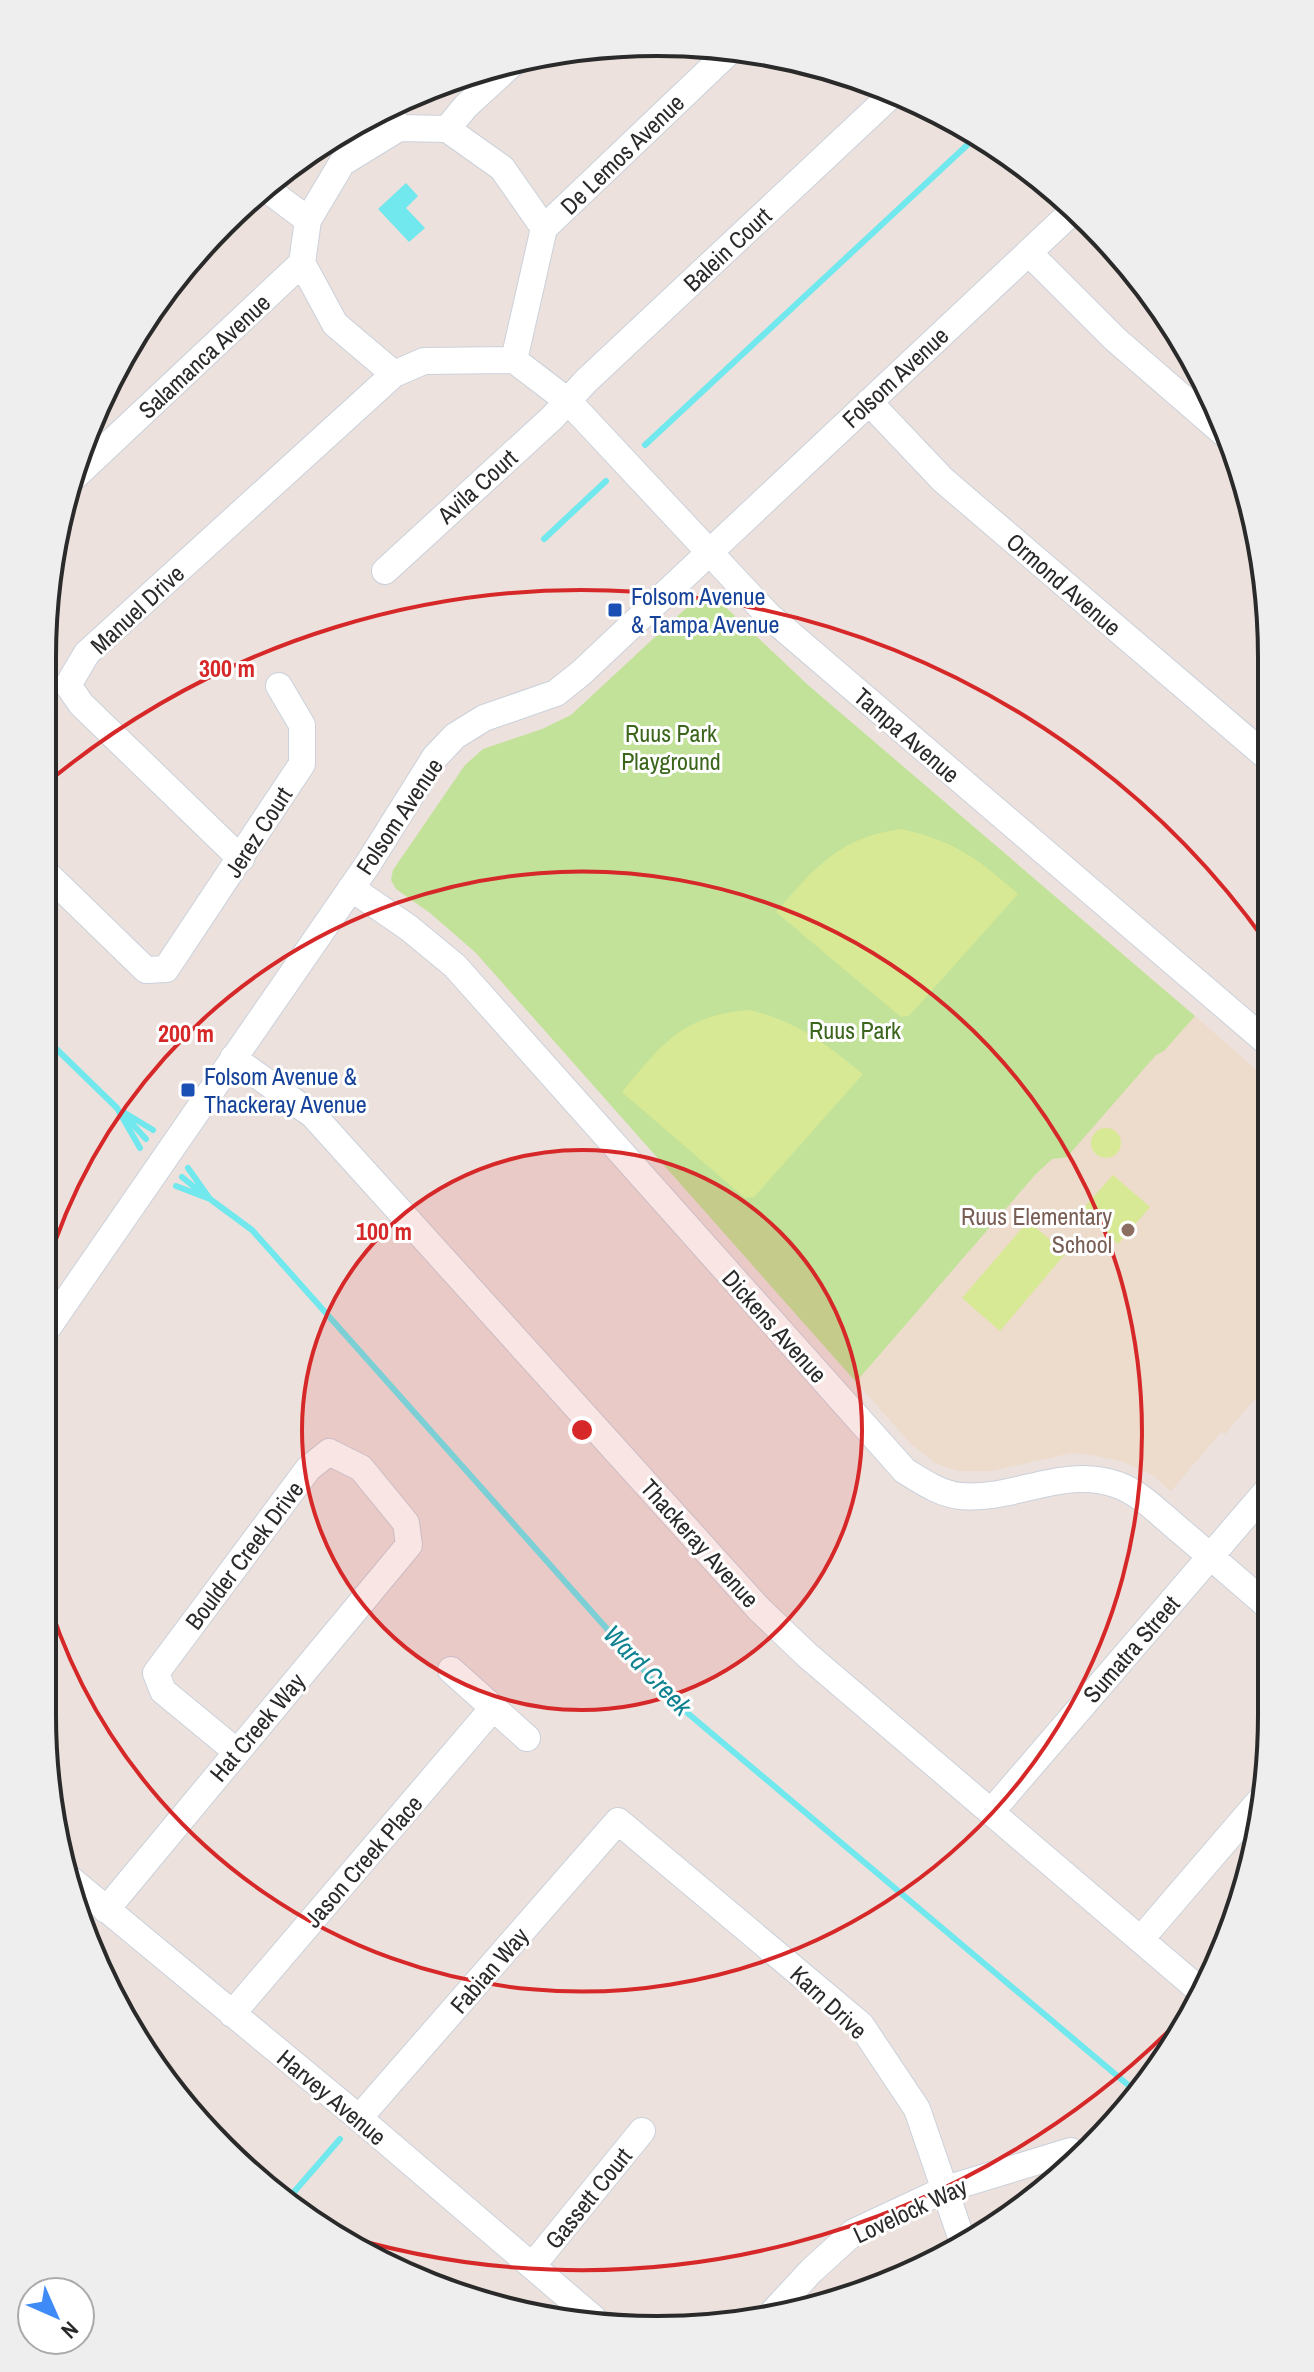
<svg xmlns="http://www.w3.org/2000/svg" width="1314" height="2372" font-family="'Archivo Narrow',sans-serif">
  <rect width="100%" height="100%" fill="#ece1dc"/>
  <path fill="#eddbcb" d="M1195,1016L1268,1080L1269,1382L1225,1434L1221,1432L1171,1491L1152,1475L1124,1462L1092,1455L1071,1453L992,1471H958L935,1463L911,1444L856,1382L1035,1175L1156,1055L1164,1051Z"/>
  <path fill="#c2e299" d="M705,595L718,600L808,685L1195,1016L1164,1051L1156,1055L1067,1157L1052,1159L1035,1175L856,1382L476,953L430,913L396,889L391,880L393,870L465,765L483,749L542,729L571,715L696,599Z"/>
  <path fill="#d8e995" d="M902,829C956,842 977,858 1018,894L909,1016L901,1017L776,912C816,867 839,837 902,829Z
    M750,1010C798,1022 826,1044 863,1074L754,1197L745,1198L622,1092C663,1043 683,1015 750,1010Z
    M1091 1143a15 15 0 1 1 30 0a15 15 0 1 1-30 0Z
    M1113,1175L1150,1207L1118,1244L1080,1212Z
    M1028,1221L1066,1253L1000,1331L962,1298Z"/>
  <path fill="#70e8ed" d="M406,183L418,196L406,208L425,228L409,242L378,209Z"/>
  <g fill="none" stroke-linecap="round" stroke-linejoin="round">
    <path stroke="#70e8ed" stroke-width="6" d="M645,445L978,135
      M544,539L606,481
      M43,1036L117,1108L140,1148
      M125,1113L153,1130
      M125,1116L146,1139
      M188,1168L210,1199
      M182,1177L204,1195
      M176,1186L210,1199L252,1230L665,1694L1134,2090
      M287,2200L340,2139"/>
    <g stroke="#cad1db" stroke-width="28">
      <path id="minor" d="M385,106L399,128
        M447,129L466,106L516,60
        M264,187L308,220
        M544,228L734,47
        M1029,253L1115,339L1228,437
        M514,360L569,402L769,616L1268,1043
        M869,402L943,480L1267,757
        M70,481L302,263
        M385,571L552,418L586,381L888,98
        M241,859L81,704L68,685L87,653L394,374L424,361L514,360L544,228L502,168L447,129L399,128L342,163L308,220L302,263L335,324L394,374
        M43,870L146,970L166,969L302,764V725L279,686
        M351,888L409,928L455,966L905,1471C923,1482 940,1494 961,1496C1014,1501 1064,1465 1118,1485C1140,1493 1159,1513 1177,1528C1208,1554 1239,1581 1270,1608
        M233,1058L313,1115L759,1609L807,1655L1203,1993
        M42,1336L368,864L435,757L455,736L484,718L556,693L581,673L1075,209
        M451,1670L527,1738
        M991,1812L1270,1487
        M69,1878L359,2118L593,2318
        M106,1910L409,1545L406,1523L361,1468L329,1452L308,1469L156,1673L163,1691L237,1752
        M1141,1939L1262,1798
        M232,2014L493,1708
        M359,2118L618,1821L861,2025L917,2109L962,2240
        M533,2265L642,2131
        M774,2311L811,2271L854,2232L946,2189L1071,2151"/>
    </g>
    <use href="#minor" stroke="#fff" stroke-width="26"/>
  </g>
  <circle cx="582" cy="1430" r="280" fill="#d62828" fill-opacity=".12"/>
  <g fill="none" stroke="#d62828" stroke-width="4">
    <circle cx="582" cy="1430" r="280"/>
    <path d="M44 1276A560 560 0 1 1 42 1580"/>
    <path d="M1196 2003A840 840 0 0 1 322 2229M48 782A840 840 0 0 1 1266 942"/>
  </g>
  <g fill="#1a4fb4" stroke="#fff" stroke-width="3">
    <rect x="607" y="602" width="16" height="16" rx="4"/>
    <rect x="180" y="1082" width="16" height="16" rx="4"/>
  </g>
  <circle fill="#8d6e63" stroke="#fff" stroke-width="3" cx="1128" cy="1230" r="8"/>
  <g text-anchor="middle" dominant-baseline="central" stroke-width="6" stroke-linejoin="round" paint-order="stroke">
    <g font-size="24" fill="#2a2a2a" stroke="#fff">
      <text transform="translate(622 154) rotate(-44)">De Lemos Avenue</text>
      <text transform="translate(727 249) rotate(-43)">Balein Court</text>
      <text transform="translate(204 356) rotate(-43)">Salamanca Avenue</text>
      <text transform="translate(895 377) rotate(-43)">Folsom Avenue</text>
      <text transform="translate(477 486) rotate(-42)">Avila Court</text>
      <text transform="translate(1064 584) rotate(41)">Ormond Avenue</text>
      <text transform="translate(137 609) rotate(-43)">Manuel Drive</text>
      <text transform="translate(907 735) rotate(41)">Tampa Avenue</text>
      <text transform="translate(399 816) rotate(-56)">Folsom Avenue</text>
      <text transform="translate(258 832) rotate(-57)">Jerez Court</text>
      <text transform="translate(775 1326) rotate(48)">Dickens Avenue</text>
      <text transform="translate(700 1543) rotate(48)">Thackeray Avenue</text>
      <text transform="translate(244 1555) rotate(-53)">Boulder Creek Drive</text>
      <text transform="translate(1131 1649) rotate(-49)">Sumatra Street</text>
      <text transform="translate(257 1727) rotate(-50)">Hat Creek Way</text>
      <text transform="translate(363 1861) rotate(-49)">Jason Creek Place</text>
      <text transform="translate(489 1970) rotate(-49)">Fabian Way</text>
      <text transform="translate(829 2002) rotate(43)">Karn Drive</text>
      <text transform="translate(332 2097) rotate(40)">Harvey Avenue</text>
      <text transform="translate(588 2198) rotate(-51)">Gassett Court</text>
      <text transform="translate(910 2210) rotate(-25)">Lovelock Way</text>
    </g>
    <g font-size="24" fill="#164399" stroke="#fff" text-anchor="start">
      <text x="631" y="596">Folsom Avenue<tspan x="631" dy="28">&amp; Tampa Avenue</tspan></text>
      <text x="204" y="1076">Folsom Avenue &amp;<tspan x="204" dy="28">Thackeray Avenue</tspan></text>
    </g>
    <g font-size="24" fill="#3b661b" stroke="#fff">
      <text x="671" y="733">Ruus Park<tspan x="671" dy="28">Playground</tspan></text>
      <text x="855" y="1030">Ruus Park</text>
    </g>
    <g font-size="24" fill="#785e54" stroke="#fff" text-anchor="end">
      <text x="1112" y="1216">Ruus Elementary<tspan x="1112" dy="28">School</tspan></text>
    </g>
    <g font-size="26" font-style="italic" fill="#0f8291" stroke="#fff">
      <text transform="translate(648 1670) rotate(46)">Ward Creek</text>
    </g>
  </g>
  <path d="M0 0H1314V2372H0ZM657 56H657A601 601 0 0 1 1258 657V1715A601 601 0 0 1 657 2316H657A601 601 0 0 1 56 1715V657A601 601 0 0 1 657 56Z" fill="#eee" fill-rule="evenodd"/>
  <path fill="none" stroke="#2a2a2a" stroke-width="4" d="M657 56H657A601 601 0 0 1 1258 657V1715A601 601 0 0 1 657 2316H657A601 601 0 0 1 56 1715V657A601 601 0 0 1 657 56Z"/>
  <circle cx="582" cy="1430" r="12" fill="#d62828" stroke="#fff" stroke-width="4"/>
  <g font-size="24" text-anchor="middle" font-weight="bold" fill="#d62828" stroke="#fff" stroke-width="6" stroke-linejoin="round" paint-order="stroke">
    <text x="227" y="677">300 m</text>
    <text x="186" y="1042">200 m</text>
    <text x="384" y="1240">100 m</text>
  </g>
  <g transform="translate(56 2316) rotate(135)"><circle r="38" fill="#ffffff" stroke="#aaaaaa" stroke-width="2"/>
  <path d="M0-6L14 30L0 20L-14 30Z" fill="#3e8af7"/>
  <text y="-12" font-size="22" font-weight="bold" text-anchor="middle" fill="#2a2a2a">N</text>
  </g>
</svg>
